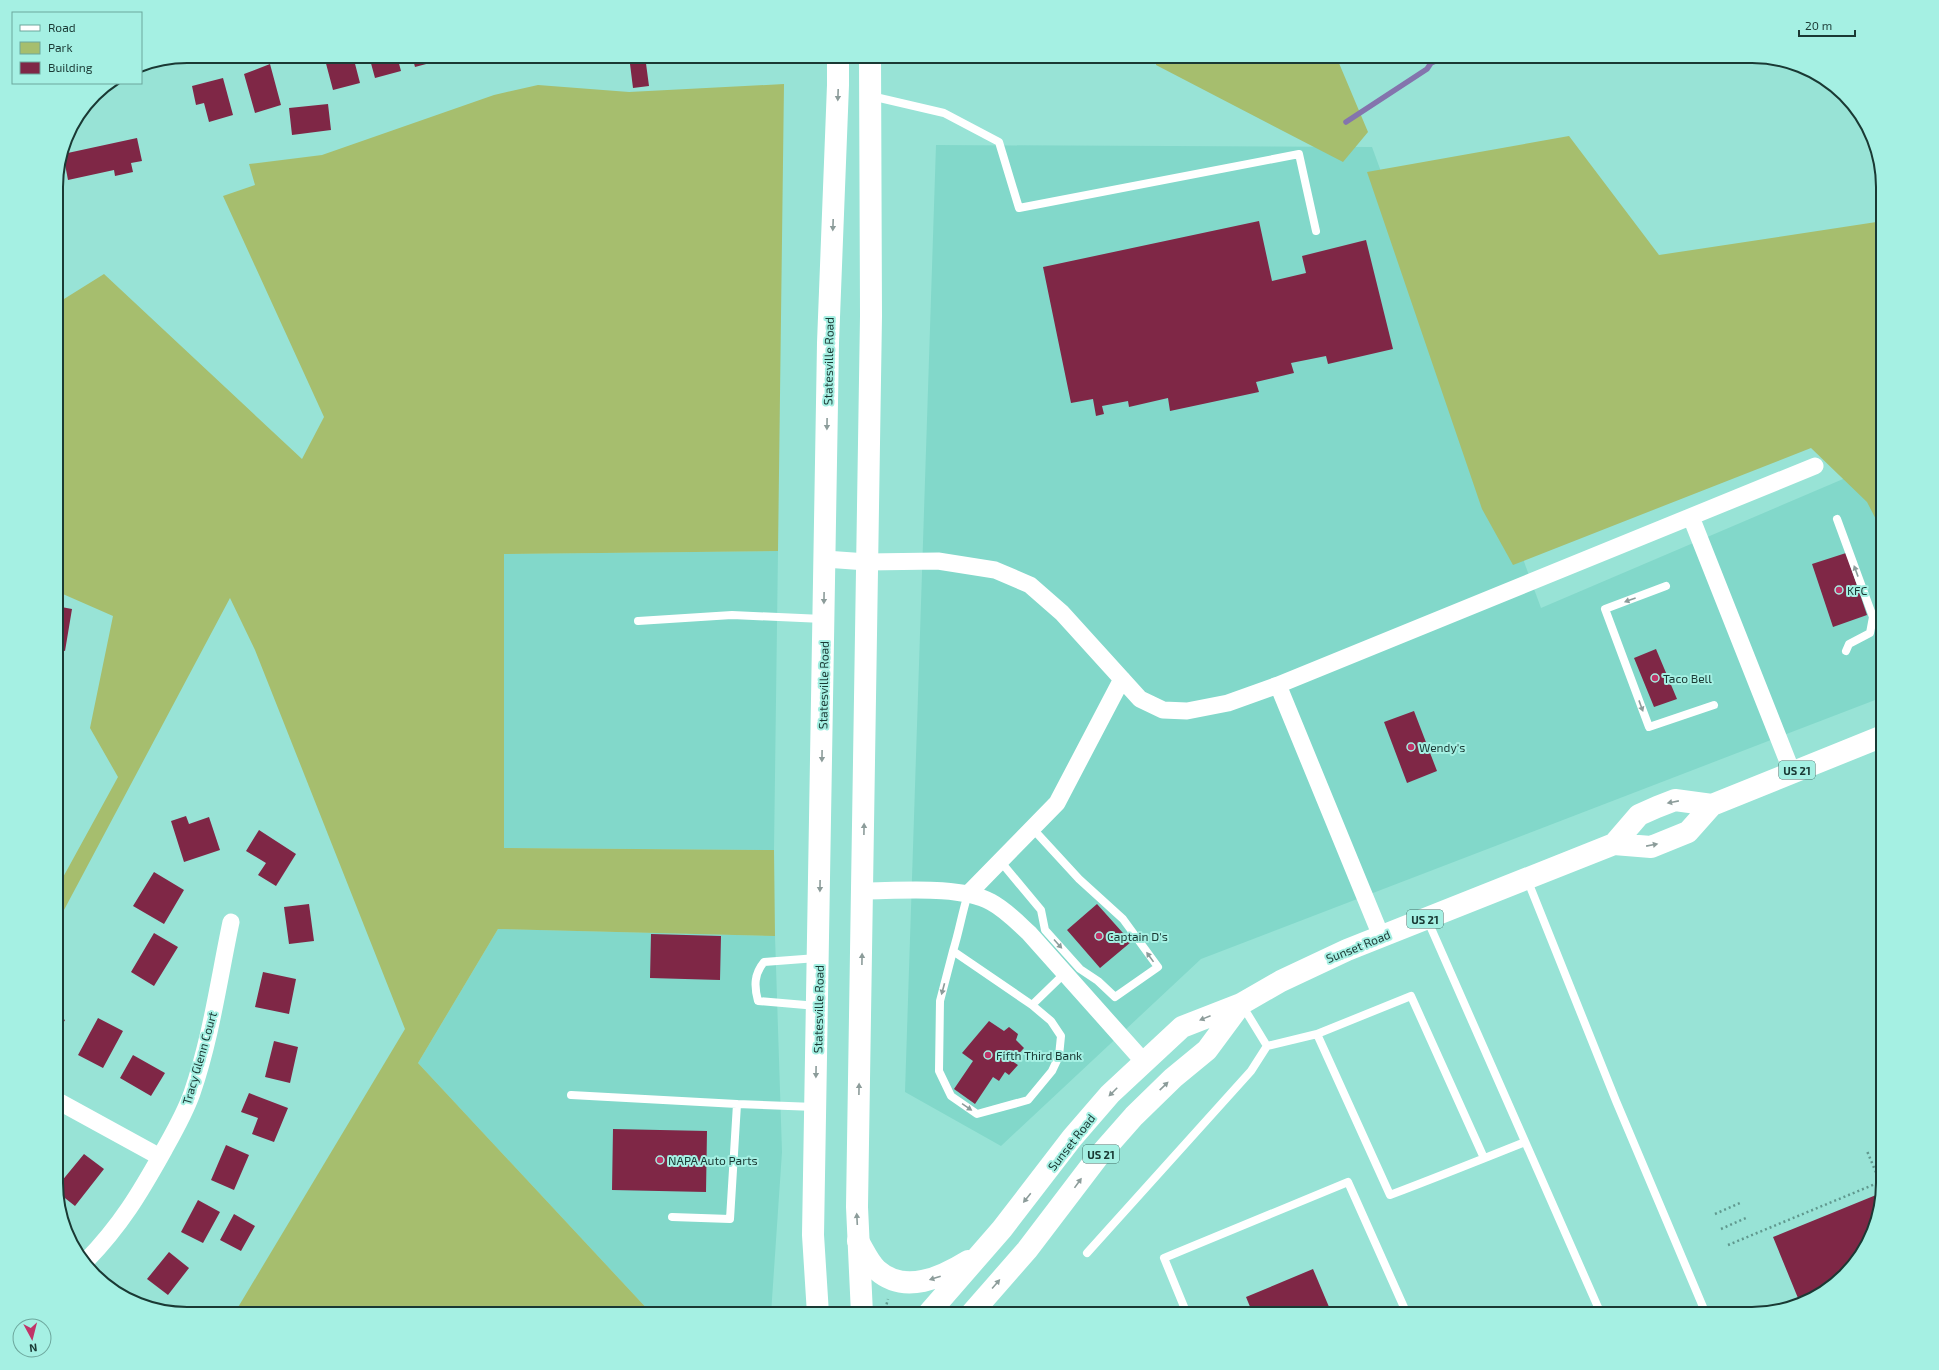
<svg xmlns="http://www.w3.org/2000/svg" width="1939" height="1370" font-family="'Exo 2',sans-serif">
  <rect width="100%" height="100%" fill="#98e3d6"/>
  <path fill="#82d8ca" d="M936,145L1372,147L1541,608L1883,462V697L1201,959L1001,1146L905,1092Z
    M778,551L774,850L504,848V554Z
    M498,929L775,936L782,1152L771,1314H652L418,1063Z"/>
  <path fill="#a6be6e" d="M1157,56H1336L1368,132L1343,162L1156,65Z
    M784,84L778,551L504,554V848L774,850L775,936L498,929L418,1063L652,1314H234L405,1029L255,650L230,598L56,925V890L118,777L90,728L113,616L56,591V304L104,274L302,459L324,417L223,196L255,185L249,164L322,155L494,95L538,85L629,92Z
    M1569,136L1659,255L1883,221V533L1867,502L1811,448L1513,565L1482,509L1367,172Z"/>
  <g fill="none" stroke-linecap="round" stroke-linejoin="round">
    <path stroke="#8474ad" stroke-width="5.5" d="M1346,122L1427,69L1431,63L1447,56"/>
  </g>
  <path fill="#7f2746" d="M324,56H353L360,83L333,90Z
    M369,56H397L401,71L375,78Z
    M412,56H440L441,60L415,67Z
    M629,56H645L649,86L633,88Z
    M690,56H708V62L690,59Z
    M270,64L281,105L255,113L244,74Z
    M223,78L233,115L209,122L204,103L196,105L192,86Z
    M328,104L331,130L292,135L289,108Z
    M137,138L142,161L131,163L133,172L115,176L114,170L68,180L63,154Z
    M1259,221L1272,281L1306,273L1302,256L1366,240L1393,349L1328,364L1326,356L1291,363L1294,373L1256,382L1259,392L1170,411L1168,398L1129,407L1128,401L1102,406L1104,414L1096,416L1093,399L1071,403L1043,267Z
    M1846,553L1867,615L1833,627L1812,564Z
    M56,606L72,609L65,651L56,649Z
    M1656,649L1677,699L1654,707L1634,658Z
    M1414,711L1437,771L1407,783L1384,722Z
    M186,816L189,824L209,817L220,850L184,862L171,821Z
    M259,830L296,854L276,886L258,875L266,863L246,851Z
    M154,872L184,890L164,924L133,906Z
    M309,904L314,941L289,944L284,907Z
    M1097,904L1131,942L1100,968L1067,930Z
    M154,933L178,947L154,986L131,972Z
    M651,934L721,936L720,980L650,978Z
    M263,972L296,979L289,1014L255,1007Z
    M56,1015L65,1020L56,1035Z
    M98,1018L123,1031L103,1068L78,1055Z
    M989,1021L1004,1031L1009,1027L1018,1034L1016,1040L1024,1048L1012,1061L1018,1065L1009,1075L1005,1072L999,1081L993,1077L975,1104L954,1089L973,1061L962,1053Z
    M274,1041L298,1047L290,1083L265,1077Z
    M133,1055L165,1073L151,1096L120,1078Z
    M249,1093L288,1108L274,1142L252,1134L258,1118L241,1112Z
    M613,1129L707,1131L706,1192L612,1190Z
    M226,1145L249,1155L234,1190L211,1180Z
    M84,1154L104,1169L75,1206L56,1191V1188Z
    M1881,1193L1876,1225L1856,1262L1810,1300L1800,1303L1773,1237Z
    M198,1200L220,1212L203,1243L181,1232Z
    M234,1214L255,1226L241,1251L220,1240Z
    M169,1252L189,1268L168,1295L147,1279Z
    M1313,1269L1332,1314H1253L1246,1297Z
    M1535,1309L1537,1314H1521Z"/>
  <g fill="none" stroke-linecap="round" stroke-linejoin="round">
    <path stroke="#60988e" stroke-width="2.5" stroke-dasharray="2 3" stroke-linecap="butt" d="M164,61V62
      M1715,1214L1740,1203
      M1721,1229L1746,1218
      M1728,1245L1880,1182L1867,1151
      M884,1314L888,1299"/>
    <path stroke="#fff" stroke-width="8" d="M871,96L944,113L999,142L1019,208L1299,154L1316,231
      M1837,519L1873,617L1870,633L1849,644L1846,651
      M1666,586L1605,609L1649,727L1714,705
      M638,621L732,615L823,619
      M1001,862L1041,910L1045,930L1080,969L1098,981L1115,997L1158,967L1123,919L1079,879L1033,829
      M1527,879L1616,1101L1706,1314
      M968,894C962,913 959,932 953,951L1032,1005
      M1427,919L1601,1314
      M953,951L940,1001L939,1071L951,1096L977,1114L1028,1100L1052,1071L1059,1056L1061,1036L1051,1021L1032,1005L1065,973
      M1242,1005L1267,1046L1317,1034
      M817,1006L758,1001C754,986 754,974 764,962L817,958
      M571,1095L737,1104
      M1484,1158L1411,996L1317,1034L1390,1195C1435,1178 1480,1160 1525,1142
      M672,1217L730,1219L737,1104L815,1107
      M1087,1253L1251,1071L1267,1046
      M1187,1314L1164,1258L1348,1182L1407,1314"/>
    <path stroke="#fff" stroke-width="17" d="M1691,517L1792,772
      M825,559L867,562L938,561L995,570L1030,585L1062,613L1140,699L1163,710L1187,711L1228,703L1278,685L1815,466
      M1278,685L1381,936
      M863,891C898,891 960,885 991,902C1006,910 1017,922 1029,933L1144,1062
      M968,894L1057,803L1122,679
      M56,1100L160,1157
      M86,1261C121,1225 140,1193 164,1150C174,1132 185,1113 192,1093C211,1038 219,979 231,922"/>
    <path stroke="#fff" stroke-width="22" d="M818,1314L813,1235L828,343L838,85V56
      M862,1314L857,1207L871,316L870,56"/>
    <path stroke="#fff" stroke-width="22" d="M1614,844L1639,815L1657,807L1675,800L1712,805
      M858,1241C864,1251 869,1263 877,1270C905,1295 942,1277 968,1261
      M928,1314L1002,1229L1072,1138L1110,1094L1182,1027L1241,1004L1281,981L1347,950L1614,844L1651,847L1688,832L1712,805L1883,736
      M971,1314L1027,1250L1097,1158L1134,1116L1173,1078L1207,1050L1241,1004"/>
  </g>
  <defs><path id="oneway-solid" d="M-6-.8H1V-3.2L6.5 0L1 3.2V.8H-6Z"/></defs>
  <g fill="#8c9c9a">
    <use href="#oneway-solid" transform="translate(838 95) rotate(92)"/>
    <use href="#oneway-solid" transform="translate(833 225) rotate(92)"/>
    <use href="#oneway-solid" transform="translate(827 424) rotate(91)"/>
    <use href="#oneway-solid" transform="translate(1856 571) rotate(-110)"/>
    <use href="#oneway-solid" transform="translate(824 598) rotate(91)"/>
    <use href="#oneway-solid" transform="translate(1630 600) rotate(160)"/>
    <use href="#oneway-solid" transform="translate(1641 706) rotate(70)"/>
    <use href="#oneway-solid" transform="translate(822 756) rotate(91)"/>
    <use href="#oneway-solid" transform="translate(1673 802) rotate(169)"/>
    <use href="#oneway-solid" transform="translate(864 829) rotate(-89)"/>
    <use href="#oneway-solid" transform="translate(1652 845) rotate(-11)"/>
    <use href="#oneway-solid" transform="translate(820 886) rotate(91)"/>
    <use href="#oneway-solid" transform="translate(1058 944) rotate(48)"/>
    <use href="#oneway-solid" transform="translate(1150 957) rotate(-126)"/>
    <use href="#oneway-solid" transform="translate(862 959) rotate(-89)"/>
    <use href="#oneway-solid" transform="translate(943 989) rotate(105)"/>
    <use href="#oneway-solid" transform="translate(1205 1018) rotate(158)"/>
    <use href="#oneway-solid" transform="translate(816 1072) rotate(91)"/>
    <use href="#oneway-solid" transform="translate(1164 1086) rotate(-44)"/>
    <use href="#oneway-solid" transform="translate(859 1089) rotate(-89)"/>
    <use href="#oneway-solid" transform="translate(1113 1092) rotate(135)"/>
    <use href="#oneway-solid" transform="translate(967 1107) rotate(34)"/>
    <use href="#oneway-solid" transform="translate(1078 1183) rotate(-54)"/>
    <use href="#oneway-solid" transform="translate(1027 1198) rotate(129)"/>
    <use href="#oneway-solid" transform="translate(857 1219) rotate(-93)"/>
    <use href="#oneway-solid" transform="translate(935 1278) rotate(162)"/>
    <use href="#oneway-solid" transform="translate(996 1284) rotate(-49)"/>
  </g>
  <g fill="#c03468" stroke="#a5f0e3" stroke-width="1.5">
    <circle cx="1839" cy="590" r="4"/>
    <circle cx="1655" cy="678" r="4"/>
    <circle cx="1411" cy="747" r="4"/>
    <circle cx="1099" cy="936" r="4"/>
    <circle cx="988" cy="1055" r="4"/>
    <circle cx="660" cy="1160" r="4"/>
  </g>
  <g text-anchor="middle" dominant-baseline="central" stroke-width="4" stroke-linejoin="round" paint-order="stroke">
    <g fill="#a5f0e3" stroke="#447068" stroke-width="1">
      <rect x="1779" y="761" width="36" height="18" rx="3"/>
      <rect x="1407" y="910" width="36" height="18" rx="3"/>
      <rect x="1083" y="1145" width="36" height="18" rx="3"/>
    </g>
    <g font-size="11" font-weight="bold" fill="#1a3934">
      <text x="1797" y="770">US 21</text>
      <text x="1425" y="919">US 21</text>
      <text x="1101" y="1154">US 21</text>
    </g>
    <g font-size="12" fill="#1a3934" stroke="#a5f0e3">
      <text transform="translate(828 361) rotate(-89)">Statesville Road</text>
      <text transform="translate(823 685) rotate(-89)">Statesville Road</text>
      <text transform="translate(1358 946) rotate(-22)">Sunset Road</text>
      <text transform="translate(818 1009) rotate(-89)">Statesville Road</text>
      <text transform="translate(199 1058) rotate(-74)">Tracy Glenn Court</text>
      <text transform="translate(1071 1142) rotate(-52)">Sunset Road</text>
    </g>
    <g font-size="12" fill="#1a3934" stroke="#a5f0e3" text-anchor="start">
      <text x="1847" y="590">KFC</text>
      <text x="1663" y="678">Taco Bell</text>
      <text x="1419" y="747">Wendy's</text>
      <text x="1107" y="936">Captain D's</text>
      <text x="996" y="1055">Fifth Third Bank</text>
      <text x="668" y="1160">NAPA Auto Parts</text>
    </g>
  </g>
  <path d="M0 0H1939V1370H0ZM187 63H1752A124 124 0 0 1 1876 187V1183A124 124 0 0 1 1752 1307H187A124 124 0 0 1 63 1183V187A124 124 0 0 1 187 63Z" fill="#a5f0e3" fill-rule="evenodd"/>
  <path fill="none" stroke="#1a3934" stroke-width="2" d="M187 63H1752A124 124 0 0 1 1876 187V1183A124 124 0 0 1 1752 1307H187A124 124 0 0 1 63 1183V187A124 124 0 0 1 187 63Z"/>
  <rect x="12" y="12" width="130" height="72" fill="#a5f0e3" stroke="#6da79d"/>
  <rect x="20" y="25" width="20" height="6" fill="#ffffff" stroke="#6da79d"/>
  <text x="48" y="32" font-size="12" fill="#1a3934">Road</text>
  <rect x="20" y="42" width="20" height="12" fill="#a6be6e" stroke="#6da79d"/>
  <text x="48" y="52" font-size="12" fill="#1a3934">Park</text>
  <rect x="20" y="62" width="20" height="12" fill="#7f2746" stroke="#6da79d"/>
  <text x="48" y="72" font-size="12" fill="#1a3934">Building</text>
  <g transform="translate(32 1338) rotate(173)"><circle r="19" fill="#a5f0e3" stroke="#6da79d"/>
  <path d="M0-3L7 15L0 10L-7 15Z" fill="#c03468"/>
  <text y="-6" font-size="11" font-weight="bold" text-anchor="middle" fill="#1a3934">N</text>
  </g>
  <path d="M1799 30v6h56v-6" fill="none" stroke="#1a3934" stroke-width="2"/>
  <text x="1805" y="30" font-size="12" fill="#1a3934" stroke="#a5f0e3" stroke-width="3" paint-order="stroke">20 m</text>
</svg>
